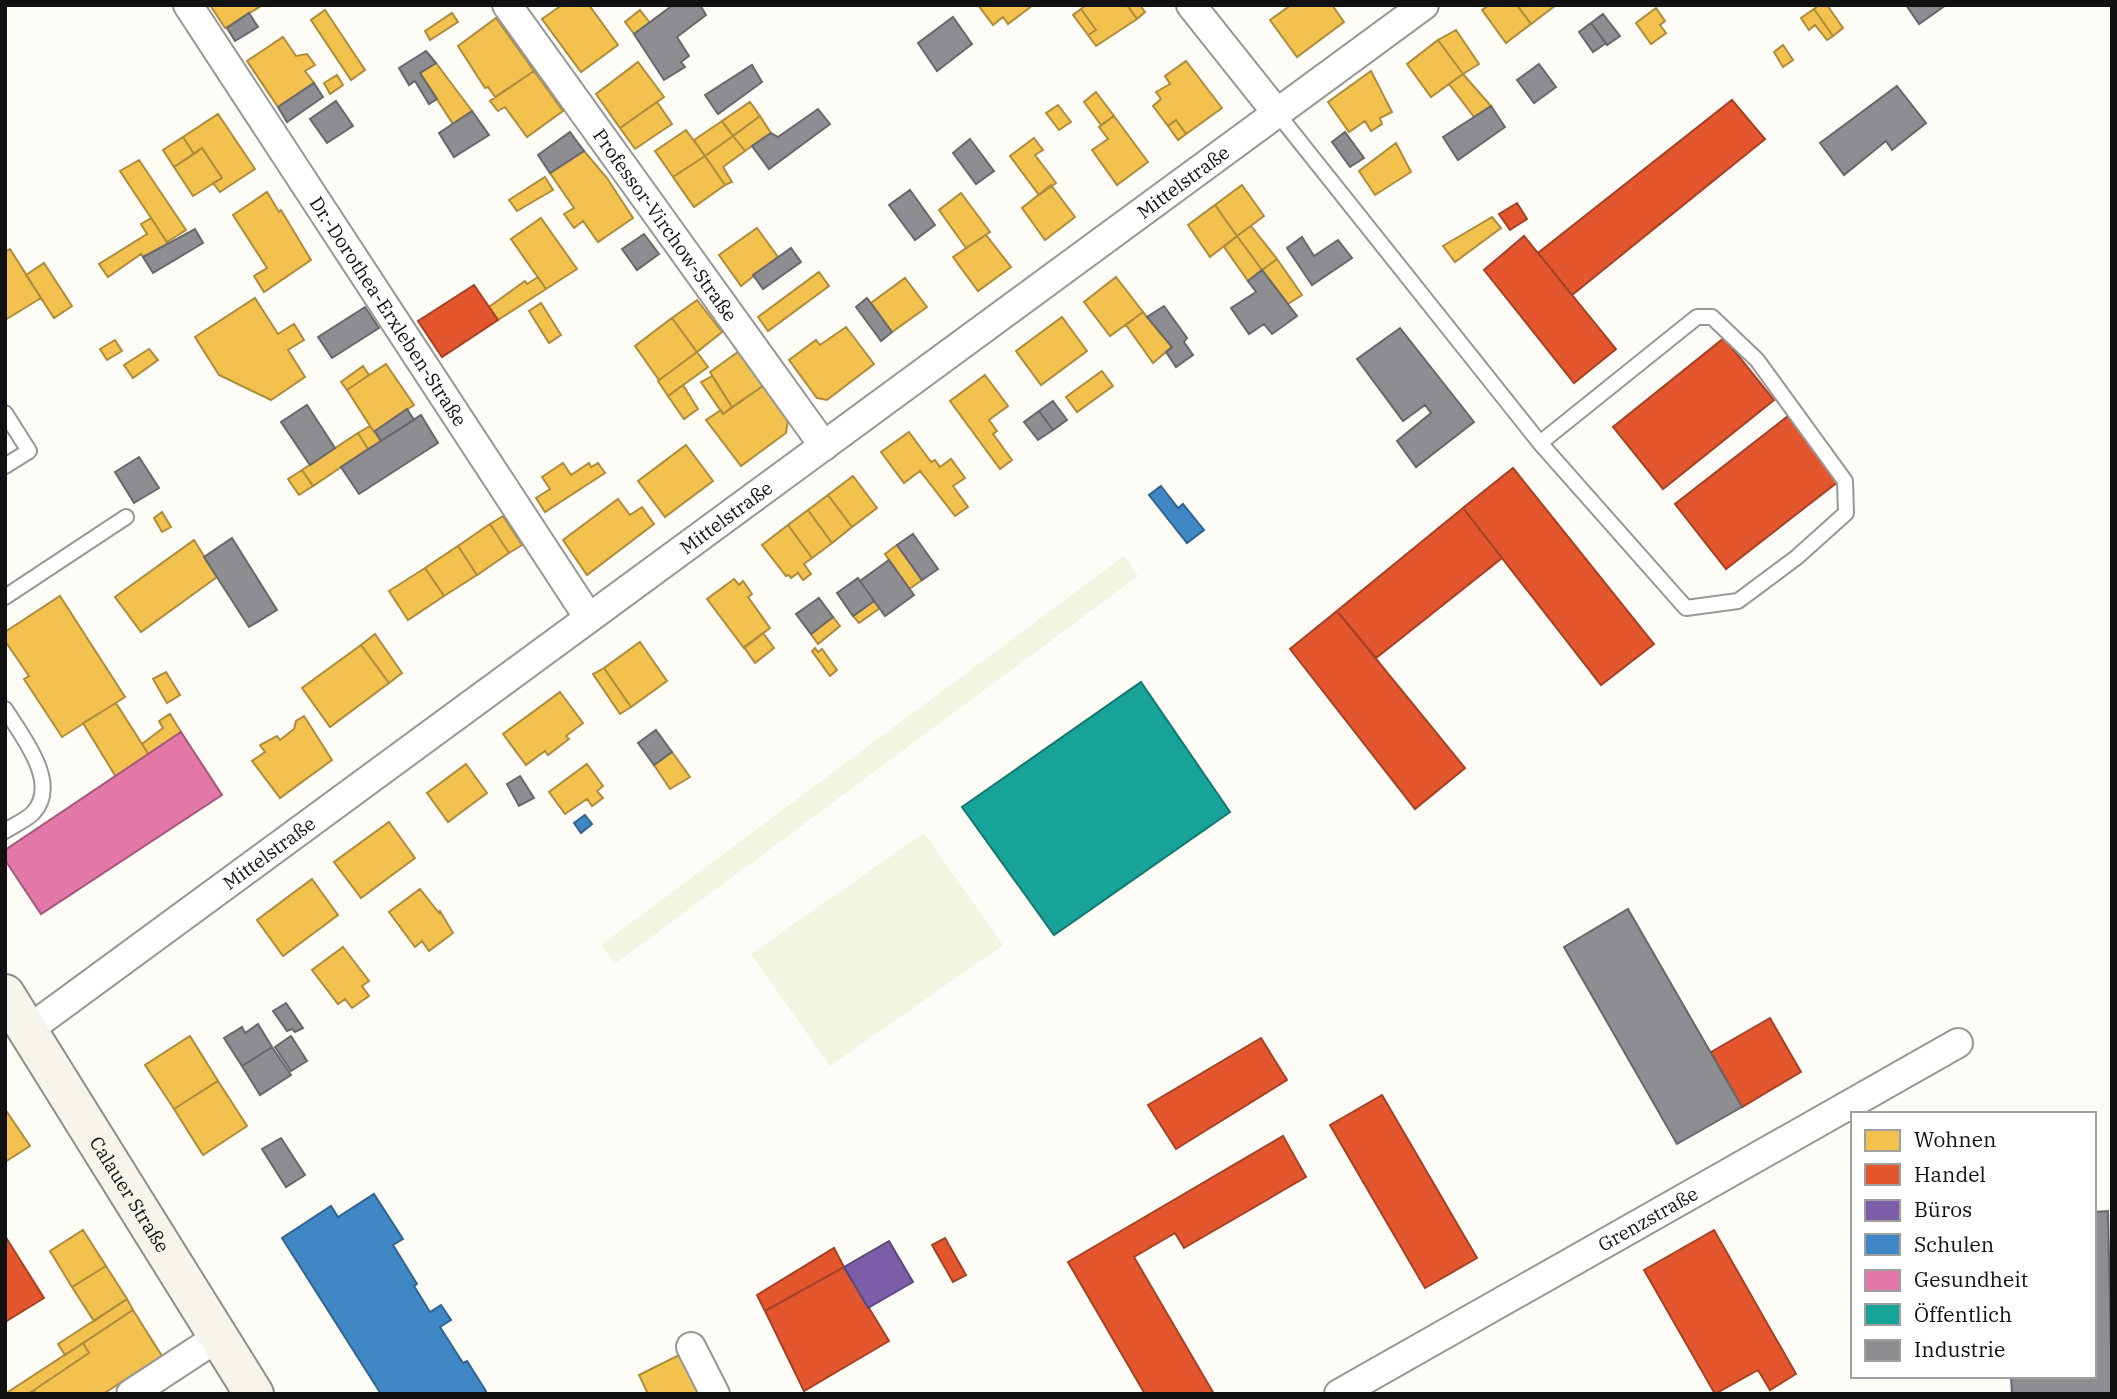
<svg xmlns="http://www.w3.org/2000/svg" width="2117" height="1399" font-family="'IBM Plex Serif',serif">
  <rect width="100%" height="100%" fill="#fdfcf7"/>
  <path fill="#f0f6e1" d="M1124,556L1138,576L615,964L601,945Z
    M924,833L1003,945L830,1066L751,954Z"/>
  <path fill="#f2c14e" stroke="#ae8c3c" stroke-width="2" d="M210,5H260L261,6L225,28Z
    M562,5H589L618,45L581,72L542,19Z
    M978,5H1033L1008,24L1003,17L993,25Z
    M1086,5H1127L1137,19L1096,46L1088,35L1096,30L1081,9Z
    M1127,5H1140L1145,12L1137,19Z
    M1291,5H1332L1344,22L1297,57L1270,20Z
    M1489,5H1517L1531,24L1506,43L1482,10Z
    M1517,5H1556L1531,24Z
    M1819,5H1827L1843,28L1833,36L1814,9Z
    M1656,8L1665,21L1660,25L1666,33L1651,44L1636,23Z
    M1081,9L1096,30L1088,35L1073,15Z
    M1814,9L1833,36L1827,40L1815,25L1809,30L1801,18Z
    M325,10L365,70L351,80L311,20Z
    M640,10L650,23L634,34L625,22Z
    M452,13L458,22L430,40L425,31Z
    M496,18L534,71L495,97L488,87L485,88L458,46Z
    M1456,30L1479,64L1463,74L1438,40Z
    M283,37L296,56L307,54L315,65L305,71L314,83L278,107L247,61Z
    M1438,40L1463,74L1431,97L1407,64Z
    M1783,45L1793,60L1783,67L1774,52Z
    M1186,61L1222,108L1186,134L1176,120L1168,126L1153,106L1161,99L1156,92L1170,84L1165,76Z
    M638,62L664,97L620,128L596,94Z
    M436,63L472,111L453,124L420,73Z
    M534,71L563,111L527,137L505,107L498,111L490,101Z
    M1371,71L1392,112L1380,118L1382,124L1371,131L1365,121L1349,132L1328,102Z
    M1463,74L1491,106L1474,117L1449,84Z
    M337,75L343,85L330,94L324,83Z
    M1096,92L1114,116L1101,125L1084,102Z
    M657,102L672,124L635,149L620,128Z
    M750,102L760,116L733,136L722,121Z
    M1058,105L1071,122L1059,130L1046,113Z
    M218,114L255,169L220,192L213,183L222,178L202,148L194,154L183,137Z
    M760,116L771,133L745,151L733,136Z
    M1114,116L1148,162L1117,185L1092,150L1108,139L1099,127Z
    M1176,120L1186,134L1178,140L1168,126Z
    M722,121L733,136L705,156L694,140Z
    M686,130L705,156L673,177L655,151Z
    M733,136L745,151L723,167L732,182L725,185L705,156Z
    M183,137L194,154L174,167L163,150Z
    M1034,138L1043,150L1035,155L1056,183L1039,195L1010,156Z
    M1396,143L1411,172L1375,195L1359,171Z
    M202,148L222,178L193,196L174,167Z
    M584,151L607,178L633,218L598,242L583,221L574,228L564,214L574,208L550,173Z
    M705,156L725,185L694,207L673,177Z
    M139,160L186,230L167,242L120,171Z
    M545,177L553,190L517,211L509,200Z
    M1051,185L1075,217L1045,240L1022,208Z
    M1242,185L1264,216L1237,236L1215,205Z
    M267,192L279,212L281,210L311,260L264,292L254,276L267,268L233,215Z
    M961,193L990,232L966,248L939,210Z
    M1215,205L1237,236L1210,257L1188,225Z
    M1492,217L1501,228L1455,262L1443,246Z
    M151,218L168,244L143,257L141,254L108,277L99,264L147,234L141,224Z
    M541,218L577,269L546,289L511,239Z
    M1251,226L1277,259L1262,270L1237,236Z
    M757,228L778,257L741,286L719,255Z
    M986,235L1011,267L978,291L953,257Z
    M1237,236L1262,270L1248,281L1224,247Z
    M10,249L41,298L5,320V252Z
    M1277,259L1302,295L1288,304L1262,270Z
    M44,263L72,306L54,318L26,275Z
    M819,272L829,286L768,331L758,317Z
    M538,277L546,289L498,320L489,307L525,281L527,284Z
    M1116,277L1143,312L1110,336L1084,302Z
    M905,278L927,307L892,332L871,303Z
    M255,298L278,334L294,324L304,340L288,350L305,377L271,400L219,375L195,337Z
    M697,300L722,332L697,352L672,318Z
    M541,303L561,335L549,343L529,311Z
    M1143,312L1172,347L1153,363L1126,325Z
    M1062,317L1087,351L1041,385L1016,351Z
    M672,318L697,352L659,380L635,346Z
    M846,327L874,364L827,400L817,398L789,360L816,340L820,345Z
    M115,340L122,351L107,360L100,349Z
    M149,349L158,360L133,378L124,365Z
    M697,352L708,367L668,396L658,381Z
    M738,352L763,386L732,407L710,372Z
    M386,364L414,405L374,432L347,390Z
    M363,366L369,375L347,390L341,382Z
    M1102,371L1113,386L1077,412L1066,397Z
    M985,375L1008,406L989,420L997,431L993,434L1012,460L1000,469L950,401Z
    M712,376L732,407L723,414L701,382Z
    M683,385L698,409L684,419L668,396Z
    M763,386L788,420L786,433L741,466L706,420L721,410L723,414Z
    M370,426L381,441L368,449L358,433Z
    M909,432L931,462L935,460L940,467L951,459L965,478L953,486L968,507L955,516L920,471L904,483L881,452Z
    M358,433L368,449L313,486L302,470Z
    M686,445L713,481L665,517L638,481Z
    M563,463L571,475L589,463L591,467L598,463L605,473L545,512L536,498L550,489L542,477Z
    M302,470L313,486L299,495L288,479Z
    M853,476L877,508L852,527L828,495Z
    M828,495L852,527L832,543L808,510Z
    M618,499L630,515L642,507L654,524L587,575L563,540Z
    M808,510L832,543L812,558L788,525Z
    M162,512L171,527L162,532L154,518Z
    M503,516L522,545L509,553L490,524Z
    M490,524L509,553L477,575L458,546Z
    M788,525L812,558L804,564L811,574L803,580L798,573L791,578L789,575L786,576L762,545Z
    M194,540L217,577L141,632L115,597Z
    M897,545L922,580L909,589L885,554Z
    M458,546L477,575L444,596L425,568Z
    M425,568L444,596L408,620L389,591Z
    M734,579L739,585L743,581L752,594L748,597L770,628L744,648L707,599Z
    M60,596L125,697L62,737L24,679L29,676L5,641V632Z
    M874,601L880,608L859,623L853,616Z
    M833,617L840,626L818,644L811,634Z
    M763,633L774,648L755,663L744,647Z
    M375,634L402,673L389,683L361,645Z
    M640,642L667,681L631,707L604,668Z
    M361,645L389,683L330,727L302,688Z
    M815,648L818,652L822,649L837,670L830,676L812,651Z
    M604,668L631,707L620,714L593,674Z
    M166,672L180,695L167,703L153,679Z
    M560,692L583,723L566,736L569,739L548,755L545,751L526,765L503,734Z
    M116,703L149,755L116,777L83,723Z
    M170,714L181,732L149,755L142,744L163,728L159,721Z
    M304,716L332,760L280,798L252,761L265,752L260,745L277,736L280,740L294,729L296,721Z
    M672,752L690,777L670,789L654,765Z
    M466,764L487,793L448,822L427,793Z
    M587,764L603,786L597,791L603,798L592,806L587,799L565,814L549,792Z
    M389,822L415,858L361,898L334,862Z
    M312,879L338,915L283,956L257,920Z
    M420,889L439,913L440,911L453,933L429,951L422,941L415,947L389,912Z
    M343,947L369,981L362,986L369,996L352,1008L345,999L338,1004L312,970Z
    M190,1036L218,1081L174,1109L145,1065Z
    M218,1081L247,1126L203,1155L174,1109Z
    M5,1109L30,1146L5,1162Z
    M83,1230L106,1266L72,1287L50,1251Z
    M106,1266L127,1299L94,1321L72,1287Z
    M127,1299L133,1310L65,1355L58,1344Z
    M133,1310L162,1356L103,1394H36L34,1390L89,1353L83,1343Z
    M83,1343L89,1353L28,1394H5Z
    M683,1353L700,1394H648L639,1375Z"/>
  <path fill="#e4572e" stroke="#a54225" stroke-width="2" d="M1732,100L1765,139L1572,295L1538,253Z
    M1517,203L1527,219L1510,230L1499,214Z
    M1524,236L1616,349L1574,383L1484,270Z
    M474,285L498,320L442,357L418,321Z
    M1724,338L1774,400L1663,489L1613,427Z
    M1788,416L1839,481L1726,569L1675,504Z
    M1513,468L1654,644L1601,685L1463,508Z
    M1463,508L1502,558L1376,658L1337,611Z
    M1337,611L1465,768L1415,809L1290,649Z
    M1770,1018L1801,1072L1742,1107L1711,1052Z
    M1261,1038L1287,1080L1176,1149L1148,1105Z
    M1382,1095L1477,1258L1425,1288L1330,1125Z
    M1283,1136L1306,1177L1184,1248L1175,1233L1134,1257L1214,1394H1145L1068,1262Z
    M1714,1230L1796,1374L1770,1390L1758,1370L1715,1394L1644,1270Z
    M5,1236L44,1298L5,1322Z
    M945,1238L966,1275L953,1282L932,1245Z
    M834,1248L844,1267L765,1311L757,1295Z
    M844,1267L889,1341L804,1391L765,1311Z"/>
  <path fill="#7b5ea7" stroke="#5b477a" stroke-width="2" d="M889,1241L913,1282L868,1308L844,1267Z"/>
  <path fill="#3f88c5" stroke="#31648f" stroke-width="2" d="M1161,486L1178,508L1183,504L1204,530L1187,543L1149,495Z
    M585,815L592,824L581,833L574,823Z
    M374,1194L403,1239L393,1245L417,1284L414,1286L430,1312L441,1305L451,1320L440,1327L463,1363L467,1361L486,1391L483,1394H381L282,1238L331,1206L338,1217Z"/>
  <path fill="#e377a8" stroke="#a4587b" stroke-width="2" d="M181,732L222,795L41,914L5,860V850Z"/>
  <path fill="#17a398" stroke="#157770" stroke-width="2" d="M1141,682L1230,812L1054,935L962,807Z"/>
  <path fill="#8d8d92" stroke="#68686b" stroke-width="2" d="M673,5H700L706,15L677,37L689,56L681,62L685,67L664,80L634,34Z
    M1906,5H1946L1919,24Z
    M249,13L258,27L235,41L227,28Z
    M1603,14L1620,36L1607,45L1591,23Z
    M953,17L972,44L937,71L918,43Z
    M1591,23L1606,43L1593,52L1579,32Z
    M426,51L436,63L420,73L437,99L429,104L415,81L409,85L399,68Z
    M1539,64L1556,87L1534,103L1517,80Z
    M752,65L762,82L718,114L705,95Z
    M314,83L323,97L287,122L278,107Z
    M1897,86L1926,123L1892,150L1886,141L1844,175L1820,143Z
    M336,101L353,126L327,143L310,119Z
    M1491,106L1505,127L1458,160L1443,137Z
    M818,109L830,124L769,169L752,146L771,133L778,137Z
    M472,111L489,135L454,157L439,133Z
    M570,132L584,151L550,173L538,155Z
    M1345,132L1364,158L1350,167L1332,142Z
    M970,139L994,171L976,184L953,153Z
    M910,190L935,225L915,240L889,205Z
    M195,229L203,243L153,273L143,257Z
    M644,234L659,254L637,270L622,249Z
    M1302,237L1314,256L1338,240L1352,258L1312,285L1287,248Z
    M791,248L801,262L763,289L753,275Z
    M1262,270L1297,316L1272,334L1264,324L1249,334L1231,308L1256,292L1248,281Z
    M867,298L892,332L881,341L856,307Z
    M1164,306L1187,338L1184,342L1193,355L1176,367L1166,352L1172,347L1147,317Z
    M365,307L379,328L332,358L318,337Z
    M1400,328L1474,422L1416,467L1397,441L1431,413L1425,405L1403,421L1357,359Z
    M1053,401L1067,420L1053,430L1039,411Z
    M307,405L335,448L310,465L281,422Z
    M407,409L414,420L381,441L375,431Z
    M1039,411L1053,430L1038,440L1024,422Z
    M421,415L438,443L359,494L341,467Z
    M139,457L159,488L134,503L115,472Z
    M913,534L938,569L922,580L897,545Z
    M232,538L277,610L249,627L204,557Z
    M889,560L914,595L885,616L860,581Z
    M858,578L874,601L853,616L837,593Z
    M819,598L833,617L811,634L796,614Z
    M656,730L672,752L654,765L638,743Z
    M520,776L534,798L519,806L507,784Z
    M1628,909L1742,1107L1677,1144L1564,947Z
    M286,1003L303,1028L295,1032L292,1029L287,1031L273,1011Z
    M258,1024L272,1047L242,1066L224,1038L242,1027L245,1033Z
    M291,1036L307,1061L291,1071L275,1047Z
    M272,1047L291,1075L260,1095L242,1066Z
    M281,1138L305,1175L286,1187L262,1149Z
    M2108,1211L2112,1394H2012L2011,1376H2094V1212Z"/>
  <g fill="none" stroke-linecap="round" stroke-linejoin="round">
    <g stroke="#979795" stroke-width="18">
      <path id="lane" d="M1277,113L1540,443L1686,608L1738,601L1797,557L1846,513L1845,481L1757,360L1712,317H1697L1540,443
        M5,413L29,451L5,466
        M5,597L126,517
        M5,709C21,735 61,783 33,813C26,820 14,825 5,831"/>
    </g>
    <g stroke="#979795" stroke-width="32">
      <g id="street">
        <path id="s1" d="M188,5L589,618"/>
        <path id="s2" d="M507,5L824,446"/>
        <path d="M1191,5L1277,113"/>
        <path id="s3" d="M28,1030L1424,5"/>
        <path d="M691,1347L715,1394"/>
        <path d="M131,1394L218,1337"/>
        <path id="s4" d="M1339,1394L1958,1043"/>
      </g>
    </g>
    <g stroke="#8e8d8b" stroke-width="42">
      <g id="secondary">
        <path id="s5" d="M5,994L254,1394"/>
      </g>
    </g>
    <use href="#lane" stroke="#fffffe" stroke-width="14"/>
    <use href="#street" stroke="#fffffe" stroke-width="28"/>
    <use href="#secondary" stroke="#f6f4eb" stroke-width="38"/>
  </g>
  <g text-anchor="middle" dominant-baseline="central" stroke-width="7" stroke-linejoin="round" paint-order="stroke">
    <g font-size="19" fill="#111" stroke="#fff">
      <text stroke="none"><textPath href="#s3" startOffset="1433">Mittelstraße</textPath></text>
      <text stroke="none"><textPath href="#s2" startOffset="271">Professor-Virchow-Straße</textPath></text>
      <text stroke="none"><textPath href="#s1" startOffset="366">Dr.-Dorothea-Erxleben-Straße</textPath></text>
      <text stroke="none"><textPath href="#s3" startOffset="866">Mittelstraße</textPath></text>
      <text stroke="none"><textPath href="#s3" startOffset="299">Mittelstraße</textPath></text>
      <text stroke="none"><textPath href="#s5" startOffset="236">Calauer Straße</textPath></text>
      <text stroke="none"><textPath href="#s4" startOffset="355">Grenzstraße</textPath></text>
    </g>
  </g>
  <rect width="2117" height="1399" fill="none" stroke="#111111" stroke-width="14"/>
  <rect x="1851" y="1112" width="245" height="266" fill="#ffffff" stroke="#a0a0a0" stroke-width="2"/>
  <rect x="1865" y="1130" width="35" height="21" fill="#f2c14e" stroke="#a0a0a0" stroke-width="2"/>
  <text x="1914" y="1147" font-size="21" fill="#111111">Wohnen</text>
  <rect x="1865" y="1164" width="35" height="21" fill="#e4572e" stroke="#a0a0a0" stroke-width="2"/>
  <text x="1914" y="1182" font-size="21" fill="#111111">Handel</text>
  <rect x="1865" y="1200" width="35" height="21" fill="#7b5ea7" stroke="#a0a0a0" stroke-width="2"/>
  <text x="1914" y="1217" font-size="21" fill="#111111">Büros</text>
  <rect x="1865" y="1234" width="35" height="21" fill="#3f88c5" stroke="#a0a0a0" stroke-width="2"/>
  <text x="1914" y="1252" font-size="21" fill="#111111">Schulen</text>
  <rect x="1865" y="1270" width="35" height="21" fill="#e377a8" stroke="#a0a0a0" stroke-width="2"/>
  <text x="1914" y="1287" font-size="21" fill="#111111">Gesundheit</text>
  <rect x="1865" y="1304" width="35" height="21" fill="#17a398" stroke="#a0a0a0" stroke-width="2"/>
  <text x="1914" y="1322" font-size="21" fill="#111111">Öffentlich</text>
  <rect x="1865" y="1340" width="35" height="21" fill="#8d8d92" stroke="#a0a0a0" stroke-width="2"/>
  <text x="1914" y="1357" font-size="21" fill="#111111">Industrie</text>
</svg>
